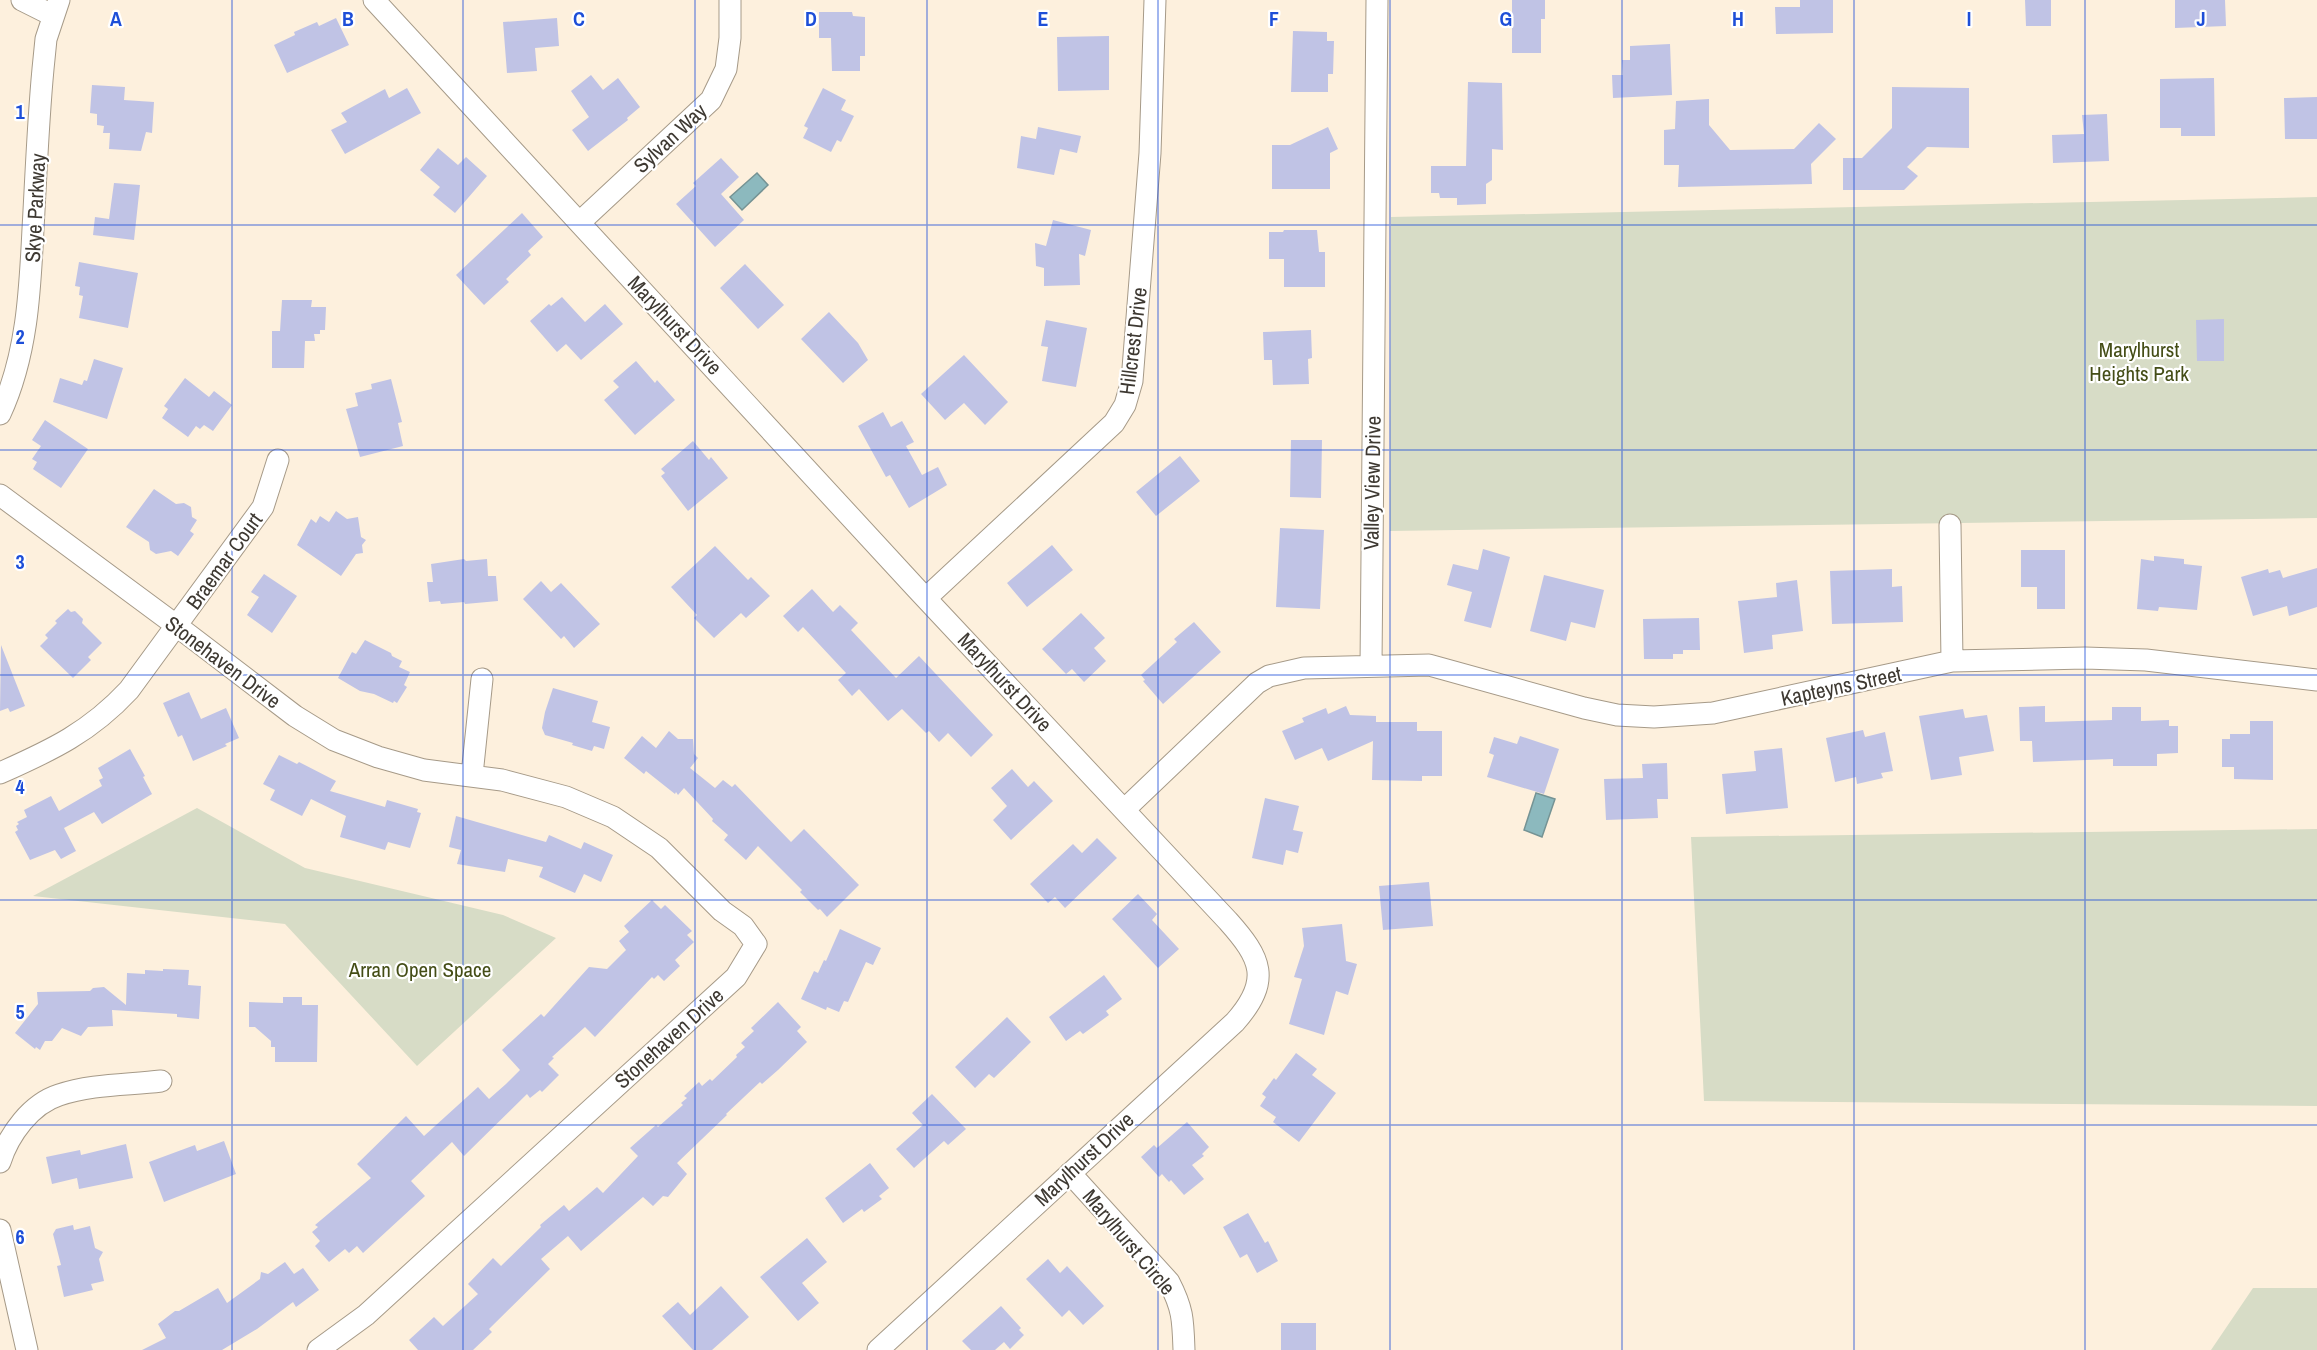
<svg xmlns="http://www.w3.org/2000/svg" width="2317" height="1350" font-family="'Archivo Narrow',sans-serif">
  <rect width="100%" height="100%" fill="#fdf0dd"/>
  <path fill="#d7dcc6" d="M2317,197V518L1390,531L1391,217Z
    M197,808L305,868L503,915L556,938L417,1066L285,924L33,896Z
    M2317,829V1106L1704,1101L1691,837Z
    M2253,1288H2317V1350H2211Z"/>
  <path fill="#8cb9be" stroke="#759394" stroke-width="1.5" d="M757,173L768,185L742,210L730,197Z
    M1536,793L1555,799L1542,837L1524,830Z"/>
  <path fill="#c0c3e5" d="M1512,0H1545V19H1541V53H1512Z
    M1800,0H1833V33L1776,34L1775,7H1800Z
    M2025,0H2051V26H2026Z
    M2175,0H2225L2226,26L2175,28Z
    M819,12H852L853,16L865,17V56H860V71H832L831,38H819Z
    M336,18L349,45L287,73L274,45L295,35L294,32L317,22L319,26Z
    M557,18L559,46L535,48L537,71L507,73L503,22Z
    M1293,31L1327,32V41H1334L1333,74H1328V92H1291Z
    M1109,36V90L1058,91L1057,37Z
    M1670,44L1672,95L1613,98L1612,75H1623L1622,60H1630V46Z
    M591,75L603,90L618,78L640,107L627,118L628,120L588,151L572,130L589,117L571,91Z
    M2214,78L2215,136H2181V128H2160V79Z
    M1468,82L1502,83L1503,150L1492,149V180L1486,184V204L1457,205V198H1440L1439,193H1431V166H1466Z
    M92,85L125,87L124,100L154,102L152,133L146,132L141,151L109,149L110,133H103L104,126L97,125V114L90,113Z
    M1892,87L1969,88V148L1927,147L1907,167L1918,176L1904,190H1843V158H1862L1892,128Z
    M407,88L421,113L345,154L331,130L347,122L341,113L385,89L389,98Z
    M823,88L846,100L841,110L854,116L841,142L837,140L831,152L803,138L808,128L804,126Z
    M2317,97V139H2285L2284,98Z
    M1709,99V125L1730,150L1794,149L1819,123L1836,139L1811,164L1812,184L1678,187L1679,165H1664V130L1675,129L1676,101Z
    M2107,114L2109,161L2053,163L2052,135L2084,134L2082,115Z
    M1038,127L1081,136L1077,153L1060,149L1054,175L1017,168L1021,136L1036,139Z
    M1328,127L1338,149L1330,153V189H1272V145H1290Z
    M438,148L458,165L466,157L487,176L455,213L433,195L440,187L420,170Z
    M721,158L739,177L721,194L744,220L715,247L676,204L696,186L693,183Z
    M114,183L140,185L134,240L93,235L95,217L109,219Z
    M522,213L543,237L528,251L531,255L506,279L509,282L484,305L456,275Z
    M1053,220L1091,230L1085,256L1079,254L1080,285L1044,286V268L1036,266L1035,243L1046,246Z
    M1284,230H1317L1319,252H1325V287H1284V259H1269V232H1283Z
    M79,262L138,273L128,328L79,318L83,296L79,295L80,287L75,286Z
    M745,264L784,305L758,329L720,288Z
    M562,297L585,322L605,304L623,324L581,360L566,344L557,352L530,321L549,304L551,306Z
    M282,300H312L311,307H326L325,330H320V334H314L315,341H305L304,368H272V331H280Z
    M829,312L858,343L868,360L843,383L801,339Z
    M2224,319V361H2197L2196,320Z
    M1046,320L1087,328L1076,387L1042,381L1048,347L1041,346Z
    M1311,330L1312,358L1308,359L1309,384L1273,385L1272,360H1264L1263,332Z
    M964,355L1008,402L985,425L964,403L945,420L921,394Z
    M94,359L123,368L107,419L53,402L60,378L82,385L84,380L87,381Z
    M636,361L655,383L657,380L675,400L635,435L604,400L619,387L613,381Z
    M185,378L209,397L214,391L232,405L213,431L204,425L200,429L196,426L188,437L162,418L168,409L164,406Z
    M391,379L402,422L398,423L403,446L360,457L346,409L358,406L355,393L372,389L371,384Z
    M883,412L891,427L902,421L914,442L906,446L922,475L938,467L947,485L909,508L890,475L886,477L858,426Z
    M45,420L88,449L61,488L33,469L37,462L32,459L41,446L32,440Z
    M1291,440H1322L1321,498L1290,497Z
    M693,441L709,460L711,457L728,478L688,511L661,476L665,473L661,469Z
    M1180,456L1200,481L1156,516L1136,492Z
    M154,489L176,504L184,503L191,507L192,517L197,520L190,531L194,534L178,556L171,551L156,554L150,550L149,542L126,527Z
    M336,511L347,519L358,517L361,537L366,540L362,545L363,553L356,554L341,576L297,545L311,519L316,523L320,516L329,522Z
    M1280,528L1324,530L1320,609L1276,607Z
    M1052,545L1073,570L1027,607L1007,583Z
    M715,546L748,580L751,577L770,596L746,618L741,613L714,638L694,618L697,615L671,587Z
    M1483,549L1510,557L1491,628L1464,621L1472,592L1447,585L1453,564L1478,570Z
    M2021,550H2065V609H2037V587H2021Z
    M2154,556L2184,559V564L2202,566L2197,610L2159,607L2158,611L2137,609L2141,559L2154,561Z
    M464,559L466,561L487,559L488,576H496L498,601L465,604L464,602L441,604L440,601L429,602L427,582H433L431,564Z
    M2317,568V607L2289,616L2287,606L2253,616L2241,577L2268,569L2269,573L2280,570L2283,578Z
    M1892,569V587L1902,586L1903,622L1832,624L1830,571Z
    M264,574L297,596L272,633L247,615L259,597L251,592Z
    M1544,575L1604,590L1595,628L1571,622L1566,641L1530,631Z
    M1797,580L1803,631L1772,635L1773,649L1744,653L1738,601L1777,597L1776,583Z
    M541,581L551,592L561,583L600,624L574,648L564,636L561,639L523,599Z
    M812,589L833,612L840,605L858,623L851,630L896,678L919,656L993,735L971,757L948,733L939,742L929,731L926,733L902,709L888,721L859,689L852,696L838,680L846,673L803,627L798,632L783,616Z
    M68,609L71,612L75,611L83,619L82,623L102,643L88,657L91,660L73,678L40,646L48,638L45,635L57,623L55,621Z
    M1081,613L1105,638L1094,648L1106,661L1084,682L1072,669L1066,674L1042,649Z
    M1699,618L1700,650H1683V654H1673V659H1644L1643,619Z
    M1194,622L1221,652L1163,704L1143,681L1145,680L1141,675L1177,642L1174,639Z
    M365,640L391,653L392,656L402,661L399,667L410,672L404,685L407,687L397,703L394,701L393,703L374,694L360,691L338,678L352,652L356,654Z
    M1,645L25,706L10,712L8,708L0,711Z
    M553,688L598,701L592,722L610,727L604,749L594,746L592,751L572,745L573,743L545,735L542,728L545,712Z
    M189,692L201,719L226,708L239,738L225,744L227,746L193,761L182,735L178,737L163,703Z
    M1346,706L1350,715L1376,716V722H1417V731H1442V776H1422V781L1372,780L1373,741L1328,761L1322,748L1295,760L1282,731L1304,722L1302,718L1326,708L1328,714Z
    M2045,706V722L2112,720V707H2141V721L2169,720V726H2178V753L2157,754V766H2113V759L2033,762L2032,741H2020L2019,707Z
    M1963,709L1965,718L1987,715L1994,751L1959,757L1962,775L1931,780L1919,716Z
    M2250,721H2273V780L2234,779V767H2222V739H2230V734H2250Z
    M1863,730L1865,737L1885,732L1893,771L1881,773L1883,778L1857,784L1856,777L1835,782L1826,738Z
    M669,731L678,739H693L694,754L698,758L690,768L715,788L723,780L732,787L735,784L791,842L804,829L859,885L827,917L820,909L818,910L800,892L802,890L758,846L746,860L724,840L728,835L712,821L713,819L684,788L678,795L676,792L675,794L646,771L644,774L624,758L642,736L656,748Z
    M1520,736L1559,749L1544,794L1487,777L1494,755L1489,753L1494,737L1517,744Z
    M1782,748L1788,808L1726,814L1722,774L1756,771L1754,751Z
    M130,749L145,776L143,777L152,794L102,824L94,812L64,828L76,851L61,859L55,850L30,860L15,832L18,830L16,826L19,824L17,822L27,817L24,810L51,796L59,811L102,786L99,780L103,778L98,768Z
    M279,755L297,764L299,762L336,781L330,791L385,807L387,800L418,809L417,812L421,813L410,848L388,842L385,850L340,837L346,816L311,799L302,816L270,800L275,790L263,784Z
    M1667,763L1668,799H1657L1658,818L1606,820L1604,779L1643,778L1642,764Z
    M1012,769L1028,787L1034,781L1053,801L1011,840L993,820L1007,806L991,788Z
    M1265,798L1299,806L1293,830L1303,832L1298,853L1286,850L1283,865L1252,858Z
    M456,816L546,842L549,835L581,849L584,842L613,855L601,882L584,874L575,893L539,877L543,867L508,859L505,872L457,864L461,850L449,847Z
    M1097,838L1117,858L1065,908L1055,897L1048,903L1030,884L1073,844L1082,853Z
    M1429,882L1433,926L1383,930L1379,886Z
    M1138,894L1157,914L1152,920L1179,949L1158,968L1112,919Z
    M652,900L661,909L665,905L692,931L687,935L694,942L675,960L680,966L664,981L658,975L654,979L652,977L595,1037L585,1027L552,1057L554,1058L548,1064L559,1075L542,1092L540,1090L530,1098L527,1094L464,1156L452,1142L411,1181L425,1196L363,1253L357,1246L349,1253L345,1249L329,1262L315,1246L320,1241L312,1232L318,1227L315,1225L371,1178L357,1164L406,1116L424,1136L478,1087L489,1099L506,1084L520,1070L502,1050L541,1014L544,1017L589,967L607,969L626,950L619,941L629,932L624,926Z
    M1342,924L1346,961L1357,964L1348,995L1336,991L1324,1035L1289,1024L1302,979L1294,977L1304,946L1302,928Z
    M840,929L881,948L873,965L866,962L848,1002L844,1001L839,1012L827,1007L826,1010L801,999L814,971L818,973L824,960L826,961Z
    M163,969L189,970L188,985L201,986L199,1019L177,1017V1014L112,1010L113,1026L88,1027L81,1036L62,1028L52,1041H45L40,1050L36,1047L35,1049L15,1033L38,1004L37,992L90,991L93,988L104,987L126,1005L127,973L145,974V970L163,971Z
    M1104,975L1122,999L1106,1011L1109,1015L1083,1034L1080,1031L1066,1041L1049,1017Z
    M283,997H302V1005H318L317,1062H275V1047H271V1041L255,1027H249V1002L283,1003Z
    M778,1002L801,1027L797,1031L807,1042L778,1070L762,1084L760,1082L726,1114L727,1115L677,1163L687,1174L668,1197L663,1196L653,1206L643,1197L581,1251L568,1236L541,1259L550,1269L489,1329L492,1332L473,1350H418L409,1340L434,1317L443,1326L478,1294L468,1284L493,1258L501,1266L541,1227L540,1225L564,1205L569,1211L597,1187L603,1193L638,1156L630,1148L656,1125L658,1127L683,1105L681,1103L687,1098L684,1096L699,1082L702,1086L710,1079L712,1081L737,1057L736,1055L745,1047L741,1043L754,1031L751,1028Z
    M1007,1017L1031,1042L994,1078L989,1074L975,1088L955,1067Z
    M1296,1053L1317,1069L1312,1075L1336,1093L1299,1142L1273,1122L1276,1117L1260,1106L1266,1097L1262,1094L1274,1078L1276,1080Z
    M932,1094L966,1129L948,1145L944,1141L914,1168L896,1149L923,1125L912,1113Z
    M1187,1122L1209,1147L1202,1154L1204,1156L1192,1165L1204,1179L1184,1195L1171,1180L1169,1182L1162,1174L1159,1177L1141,1157L1154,1145L1157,1148Z
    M224,1141L236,1174L164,1202L149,1162L195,1145L197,1151Z
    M126,1144L133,1178L79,1189L77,1178L52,1184L46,1157L80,1150L81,1155Z
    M870,1163L889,1188L879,1196L882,1199L864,1212L862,1209L843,1223L825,1198Z
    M1248,1213L1265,1243L1268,1241L1278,1261L1257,1273L1247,1254L1240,1258L1223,1227Z
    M73,1225L74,1230L90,1226L95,1248L103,1252L99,1259L104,1281L91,1284L93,1290L64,1297L57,1266L61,1265L53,1234L56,1229Z
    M807,1238L827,1262L802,1283L819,1303L798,1321L760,1277Z
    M1048,1259L1060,1273L1067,1266L1104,1306L1083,1325L1069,1310L1062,1317L1026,1279Z
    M285,1262L294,1274L303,1268L319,1290L296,1307L293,1302L257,1329L222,1350H142L166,1338L158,1324L175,1311H179L218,1288L227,1303L260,1279L261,1272L268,1274Z
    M721,1286L749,1317L712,1350H693L662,1316L678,1302L690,1315Z
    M1001,1306L1021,1328L1019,1330L1024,1335L1010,1349L1004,1342L995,1350H971L962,1341Z
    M1281,1323H1316V1350H1281Z"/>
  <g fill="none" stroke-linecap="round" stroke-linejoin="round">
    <g stroke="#a69a88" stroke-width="23">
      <path id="street" d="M22,0L52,15
        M374,0L916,588L1228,921C1261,958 1272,980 1235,1022L878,1350
        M580,222L711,100L726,69L730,38V0
        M0,414C27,356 30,292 33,229C36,176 38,122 43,69L46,39L59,0
        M0,495L177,626L295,716L334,740L378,757L424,770L502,780L566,797L613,817L659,848L722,911L743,926L756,944L736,977L366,1315L318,1350
        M1950,525L1952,661
        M926,598L1114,423L1125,405L1132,381L1150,153L1155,0
        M1371,666L1377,0
        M0,773C52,750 90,732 129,690L263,507L278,460
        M472,775L482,679
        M1124,810L1257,683L1269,676L1304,668L1429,665L1584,708L1617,715L1654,717L1713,713L1952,661L2085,658L2146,660L2317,680
        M0,1162C9,1134 31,1104 59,1095C91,1084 128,1085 161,1081
        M1070,1173L1169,1282C1183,1309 1183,1320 1184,1350
        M0,1230L27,1350"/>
    </g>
    <use href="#street" stroke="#fff" stroke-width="21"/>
  </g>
  <path fill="none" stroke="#1d4ed8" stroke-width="1.5" stroke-opacity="0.55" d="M232,0V1350M463,0V1350M695,0V1350M927,0V1350M1158,0V1350M1390,0V1350M1622,0V1350M1854,0V1350M2085,0V1350M0,225H2317M0,450H2317M0,675H2317M0,900H2317M0,1125H2317"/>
  <g text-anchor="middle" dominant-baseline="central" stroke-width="4.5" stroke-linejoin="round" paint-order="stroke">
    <g font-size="21" fill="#3e3932" stroke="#fff">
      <text transform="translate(670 138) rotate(-43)">Sylvan Way</text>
      <text transform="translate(35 208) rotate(-87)">Skye Parkway</text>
      <text transform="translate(675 325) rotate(47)">Marylhurst Drive</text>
      <text transform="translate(1133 341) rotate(-83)">Hillcrest Drive</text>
      <text transform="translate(1372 483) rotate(-89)">Valley View Drive</text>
      <text transform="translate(224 561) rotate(-54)">Braemar Court</text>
      <text transform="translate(223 662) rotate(37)">Stonehaven Drive</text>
      <text transform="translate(1005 682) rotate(47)">Marylhurst Drive</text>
      <text transform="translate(1841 686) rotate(-12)">Kapteyns Street</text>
      <text transform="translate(669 1038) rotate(-42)">Stonehaven Drive</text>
      <text transform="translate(1084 1159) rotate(-43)">Marylhurst Drive</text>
      <text transform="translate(1129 1242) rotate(50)">Marylhurst Circle</text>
    </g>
    <g font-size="21" fill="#444d16" stroke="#fff">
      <text x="2139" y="349">Marylhurst<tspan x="2139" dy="24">Heights Park</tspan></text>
      <text x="420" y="969">Arran Open Space</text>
    </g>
  </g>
  <g font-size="20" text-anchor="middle" font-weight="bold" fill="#1d4ed8" stroke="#fff" stroke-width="4.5" stroke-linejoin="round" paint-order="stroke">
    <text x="116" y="26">A</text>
    <text x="348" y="26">B</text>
    <text x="579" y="26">C</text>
    <text x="811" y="26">D</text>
    <text x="1043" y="26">E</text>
    <text x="1274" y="26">F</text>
    <text x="1506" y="26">G</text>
    <text x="1738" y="26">H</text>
    <text x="1969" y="26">I</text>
    <text x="2201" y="26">J</text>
    <text x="20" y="119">1</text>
    <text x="20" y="344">2</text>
    <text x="20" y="569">3</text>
    <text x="20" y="794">4</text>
    <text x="20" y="1019">5</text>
    <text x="20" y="1244">6</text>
  </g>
</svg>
